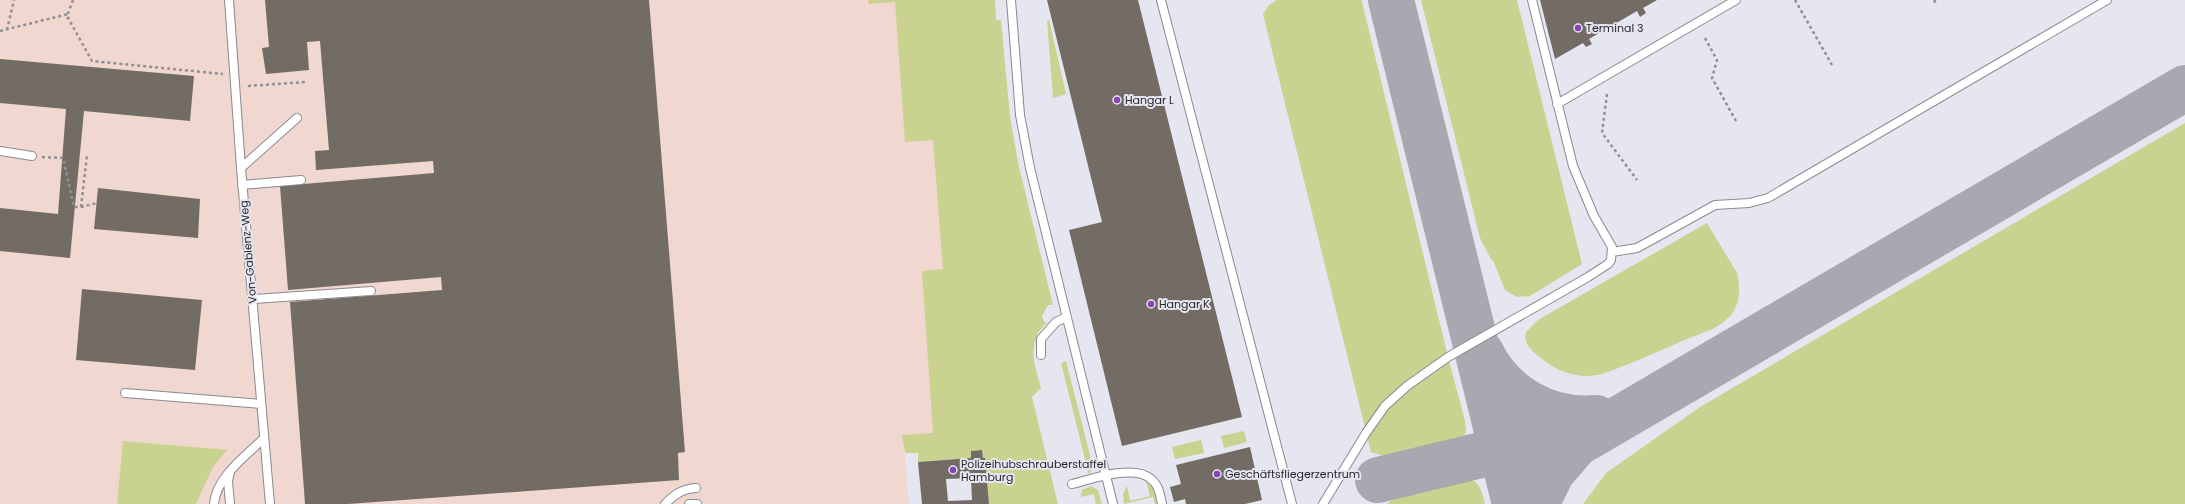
<svg xmlns="http://www.w3.org/2000/svg" width="2185" height="504" font-family="Poppins,sans-serif">
  <rect width="100%" height="100%" fill="#e6e6f1"/>
  <path fill="#f0d7cf" d="M0,0H995L996,20L988,444L904,449L909,504H0Z"/>
  <path fill="#c9d28e" d="M868,0H995L996,20H1001L1010,117L1019,167L1053,305H1048L1042,316L1044,322H1047L1037,334L1038,335C1028,351 1037,372 1041,388L1032,397L1058,504H989L985,458H983L982,450L971,451V458L918,462V453H905L902,435L933,433L922,271L943,269L933,140L905,142L895,2L869,4Z
    M1277,0H1361L1362,2L1448,357L1465,421L1466,430L1464,437L1454,447L1399,461L1371,452L1263,14L1269,5Z
    M1421,0H1517L1582,264L1530,296L1517,297L1505,290L1493,260L1492,261L1480,238Z
    M1047,20H1049L1066,94L1053,98Z
    M2185,123V504H1583L1606,473L1700,407Z
    M1707,223L1737,273C1741,287 1740,308 1728,318C1718,329 1701,333 1687,339C1661,350 1635,362 1608,372C1600,375 1592,376 1584,376C1566,375 1551,367 1537,355C1530,349 1523,342 1526,332L1538,320Z
    M1066,361L1093,467L1089,475L1061,363Z
    M1244,431L1247,442L1224,448L1221,436Z
    M1201,440L1204,453L1175,459L1172,447Z
    M123,441L227,450L213,467L196,504H117Z
    M1455,476C1477,477 1480,484 1485,504H1387L1403,490Z
    M1146,481L1153,489L1158,504H1155L1153,497L1124,504L1123,494L1127,486L1130,501L1150,496Z
    M1091,486L1098,490L1102,504H1096L1094,494L1081,497L1082,490Z"/>
  <g fill="none" stroke-linecap="round" stroke-linejoin="round">
    <path stroke="#a8a8b1" stroke-width="46" d="M1391,0L1515,504
      M1481,353C1503,397 1547,422 1596,418
      M1378,480L1502,450L1595,424
      M1536,504L1552,472L1576,444L2185,88"/>
  </g>
  <path fill="#736c65" fill-rule="evenodd" d="M265,0H649L685,452L678,453L679,480L348,504H305L290,302L442,290L441,277L288,290L280,186L434,173L433,161L316,170L315,151L329,150L320,41L307,42L309,70L266,74L262,48L269,47Z
    M1047,0H1138L1242,417L1122,446L1069,230L1102,222Z
    M1540,0H1657L1643,8L1646,13L1640,17L1637,11L1589,39L1592,44L1586,47L1583,43L1555,59Z
    M0,59L194,76L190,121L84,111L70,258L0,251V208L58,214L66,109L0,103Z
    M98,188L200,199L198,238L94,229Z
    M82,289L202,300L195,370L76,360Z
    M1250,447L1262,500L1245,504H1186L1185,499L1174,502L1170,487L1181,484L1176,465Z
    M982,450L983,458H985L989,504H922L918,462L971,458V451ZM971,478L972,500L948,501L946,479Z"/>
  <g fill="none" stroke-linecap="round" stroke-linejoin="round">
    <g stroke="#898992" stroke-width="10">
      <path id="service" d="M229,0L241,168L270,504
        M1011,0L1020,115L1030,168L1113,504
        M1161,0L1292,504
        M1557,104L1736,0
        M0,151L32,156
        M241,168L297,118
        M242,185L301,180
        M1612,252L1637,248L1715,205L1749,203L1768,198L2107,0
        M253,299L371,291
        M1041,355V339L1056,322L1067,317
        M125,393L261,404
        M230,472L228,481L230,504
        M1072,484C1092,479 1134,464 1151,479C1159,485 1160,495 1162,504
        M214,504C216,477 246,456 264,438
        M665,504C675,494 682,489 696,488
        M689,504H697
        M1323,504L1366,433L1385,406L1407,386L1448,357L1588,277L1608,264L1611,260L1612,247L1594,216L1573,166L1532,0"/>
    </g>
    <path stroke="#909098" stroke-width="2.5" stroke-dasharray="3 3" stroke-linecap="butt" d="M73,0L67,16L92,61L223,74
      M1795,0L1832,65
      M1934,0L1937,5
      M7,30L14,0
      M0,31L68,14
      M1705,38L1717,60L1712,78L1736,121
      M248,86L305,82
      M1607,94L1602,133L1637,180
      M42,157L63,158L74,207H81L97,203
      M81,207L87,155"/>
    <use href="#service" stroke="#fff" stroke-width="8"/>
  </g>
  <g fill="#8844b7" stroke="#e6e6f1" stroke-width="1.5">
    <circle cx="1578" cy="28" r="4"/>
    <circle cx="1117" cy="100" r="4"/>
    <circle cx="1151" cy="304" r="4"/>
    <circle cx="953" cy="470" r="4"/>
    <circle cx="1217" cy="474" r="4"/>
  </g>
  <g text-anchor="middle" dominant-baseline="central" stroke-width="4" stroke-linejoin="round" paint-order="stroke">
    <g font-size="11" fill="#27272b" stroke="#e6e6f1" text-anchor="start">
      <text x="1586" y="28">Terminal 3</text>
      <text x="1125" y="100">Hangar L</text>
      <text x="1159" y="304">Hangar K</text>
      <text x="961" y="464">Polizeihubschrauberstaffel<tspan x="961" dy="13">Hamburg</tspan></text>
      <text x="1225" y="474">Geschäftsfliegerzentrum</text>
    </g>
    <g font-size="11" fill="#27272b" stroke="#e6e6f1">
      <text transform="translate(248 252) rotate(-95)">Von-Gablenz-Weg</text>
    </g>
  </g>
</svg>
